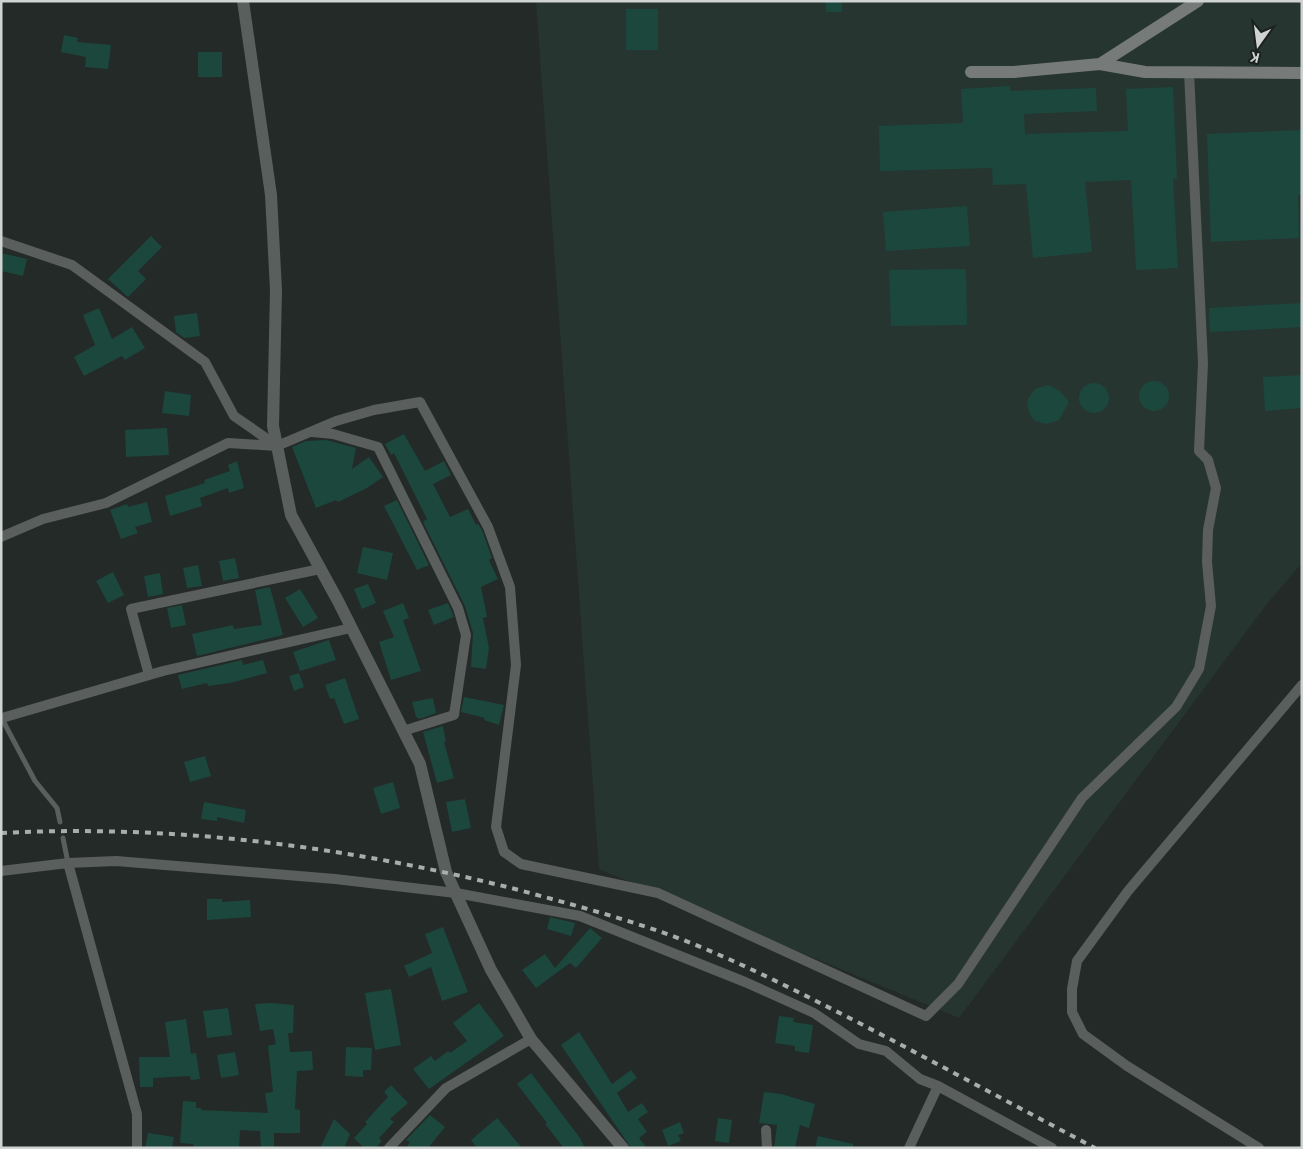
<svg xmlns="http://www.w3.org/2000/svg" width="1303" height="1149" font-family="Barlow,sans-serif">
  <rect width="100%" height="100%" fill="#232a28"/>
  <path fill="#273531" d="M536,1H1302V563L1266,605L959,1018L599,869Z"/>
  <path fill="#1c473d" d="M826,1H842V12H826Z
    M626,9H658V50H626Z
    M64,35L78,38L77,42L111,45L108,69L85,67L86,57L61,52Z
    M198,52H222V77H198Z
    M1010,86V91L1096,88L1097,111L1024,114L1025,134L1128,131L1126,89L1173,87L1177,179H1173L1178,268L1136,270L1131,180L1085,182L1092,252L1033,258L1026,184L993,185L992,168L880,171L879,126L963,123L961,89Z
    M1302,130V195H1298L1299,238L1211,242L1207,134Z
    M967,206L970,246L886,251L883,212Z
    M151,236L162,247L138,271L146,279L128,297L108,279Z
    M1,253L27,259L23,276L1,271Z
    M966,269L967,325L891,326L889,270Z
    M1302,303V327L1210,332L1209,308Z
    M99,308L112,339L132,327L145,348L125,360L122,356L84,376L74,357L95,345L83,315Z
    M197,313L200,336L184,338L176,332L174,316Z
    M1302,375V408L1265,411L1263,377Z
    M1139 396a15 15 0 1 1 30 0a15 15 0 1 1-30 0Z
    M1079 398a15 15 0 1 1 30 0a15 15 0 1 1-30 0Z
    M1048,385L1060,391L1069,402L1059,420L1047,424L1035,421L1031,416L1027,405L1028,399L1035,389Z
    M165,391L191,395L189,416L162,413Z
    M167,428L169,455L126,457L125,430Z
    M404,434L425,471L444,461L451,475L433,484L450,517L468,509L476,525L478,524L482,530L492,558L489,560L498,579L481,587L487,617L483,618L489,648L486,669L471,667L473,633L465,606L423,522L427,519L394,453L391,455L385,444Z
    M326,440L356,448L352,469L369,457L383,477L367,488L338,502L336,500L316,508L292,447L306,441Z
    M237,461L244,488L229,493L228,488L200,498L202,506L170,516L165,496L205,483L204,480L230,471L228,465Z
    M397,500L429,565L417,570L384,506Z
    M147,502L152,522L135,527L138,533L121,539L110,510L127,504L128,507Z
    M363,547L393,553L387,580L357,573Z
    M235,558L239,578L223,581L219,561Z
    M198,565L202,586L187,588L183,568Z
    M113,572L124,595L108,603L96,581Z
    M160,573L163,594L148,597L144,576Z
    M368,584L376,603L362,609L354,589Z
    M270,587L283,635L197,656L192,634L233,625L234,629L262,625L255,590Z
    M300,589L318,618L303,627L285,598Z
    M403,603L409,618L403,620L421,671L391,680L379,642L394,637L383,611Z
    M448,603L454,617L434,625L428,610Z
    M182,605L186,625L171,628L167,608Z
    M329,640L336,660L300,671L293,652Z
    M242,660L243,665L263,660L267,673L230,683L208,686L207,683L182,689L178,675Z
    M299,673L304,687L294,691L289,676Z
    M345,678L359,719L344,724L334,698L330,699L325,685Z
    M464,697L504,705L499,725L484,720L485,718L461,712Z
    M433,698L436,713L420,719L416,717L412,702Z
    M443,726L446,742H444L454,778L437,783L423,732Z
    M205,756L211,776L190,782L184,762Z
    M393,782L400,808L381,814L373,788Z
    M465,799L471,828L452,832L446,802Z
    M204,802L246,810L244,823L217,817V821L201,819Z
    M207,899H222V902L250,900L251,917L207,920Z
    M550,917L575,923L571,936L547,929Z
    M443,927L468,992L442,1001L431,967L409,977L404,966L432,953L425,934Z
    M590,928L602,938L576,968L570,963L536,988L522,970L545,954L555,968Z
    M391,989L401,1045L375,1050L365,993Z
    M271,1003L294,1005L293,1033H288L290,1052L312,1051L313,1070L297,1071L295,1109L300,1110V1133H274V1148H261L260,1131L240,1130L239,1148H198L194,1147L193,1144L180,1143L183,1101L196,1102V1108H201V1110L268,1113L265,1093L273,1092L268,1046L276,1044L273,1029L260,1031L255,1004Z
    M479,1003L504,1036L429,1089L413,1069L431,1056L435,1061L448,1051L450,1053L467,1041L453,1023Z
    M228,1008L232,1035L207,1038L203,1011Z
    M779,1016L794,1018L793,1022L813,1025L809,1053L795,1051V1046L775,1043Z
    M186,1019L191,1054L196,1053L200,1079L191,1080L190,1076L153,1078V1087H140L139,1057H170L165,1022Z
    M579,1032L612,1084L631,1070L637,1078L617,1093L628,1112L642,1103L648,1112L638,1119L647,1132L639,1138L647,1148H631L561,1045Z
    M346,1047L372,1048L371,1070H363V1077L345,1076Z
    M235,1052L239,1075L221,1078L217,1055Z
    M531,1073L580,1138L585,1148H564L545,1124L547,1123L517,1084Z
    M391,1085L408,1103L390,1119L394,1122L379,1138L382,1141L375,1148H364L354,1138L367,1124L365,1122L388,1097L384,1092Z
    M764,1092L781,1094L815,1104L809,1128L800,1125L795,1148H774L777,1125L759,1123Z
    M430,1115L445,1127L428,1148H406L410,1142L406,1140Z
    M497,1118L522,1148H477L471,1140Z
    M718,1118L732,1120L729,1143L715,1141Z
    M334,1119L350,1134L344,1148H320Z
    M680,1122L684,1133L678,1135L681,1141L668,1146L662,1130Z
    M148,1133L174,1137L172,1148H145Z
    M818,1136L853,1144V1148H815Z"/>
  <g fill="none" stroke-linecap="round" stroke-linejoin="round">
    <path stroke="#5a5e5c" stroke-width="5" d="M1,717L35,781L57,808L60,822
      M63,838L68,863"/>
    <path stroke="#5a5e5c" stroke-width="10" d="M1,241L72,265L205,362L234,416L276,445
      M312,432L333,434L378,447L458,608L466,635L454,715L403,731
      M1,537L43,519L106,503L228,443L277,446L336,421L374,410L420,402L488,527L510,587L516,665L496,827L504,852L521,864L658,893L926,1016L958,984L1082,798L1176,707L1199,669L1211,606L1207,562L1208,530L1216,488L1208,460L1199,451L1203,363L1189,72
      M149,675L131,609L320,569
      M2,718L163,671L351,628
      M68,863L137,1114V1148
      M1,871L68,863L116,861L335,879L456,893L580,916L745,982L814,1013L859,1044L886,1051L920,1079L938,1086L1052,1148
      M766,1130L767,1148
      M389,1148L446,1088L531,1039
      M909,1148L938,1086
      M1259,1148L1127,1066L1083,1034L1072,1012V989L1077,961L1128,891L1302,685"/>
    <path stroke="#5a5e5c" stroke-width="12" d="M243,1L271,195L276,290L273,426L291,515L338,601L420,764L446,872L491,970L531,1039L623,1148"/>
    <path stroke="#767b79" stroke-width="12" d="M1100,64L1145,72L1302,73
      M971,72H1014L1100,64L1198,1"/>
    <path stroke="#a8aeac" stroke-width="4" stroke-dasharray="6 6" stroke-linecap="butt" d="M1,833C175,824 351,847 519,890C577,906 635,921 691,943C760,971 824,1005 890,1039C958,1075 1027,1112 1095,1148"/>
  </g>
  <rect width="1303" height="1149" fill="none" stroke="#cfd4d2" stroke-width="5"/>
  <g transform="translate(1258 45) rotate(194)" stroke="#1a211f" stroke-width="4" paint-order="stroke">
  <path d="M0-4L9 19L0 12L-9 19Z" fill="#cfd4d2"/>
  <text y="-8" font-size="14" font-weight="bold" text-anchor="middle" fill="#cfd4d2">K</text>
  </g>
</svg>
